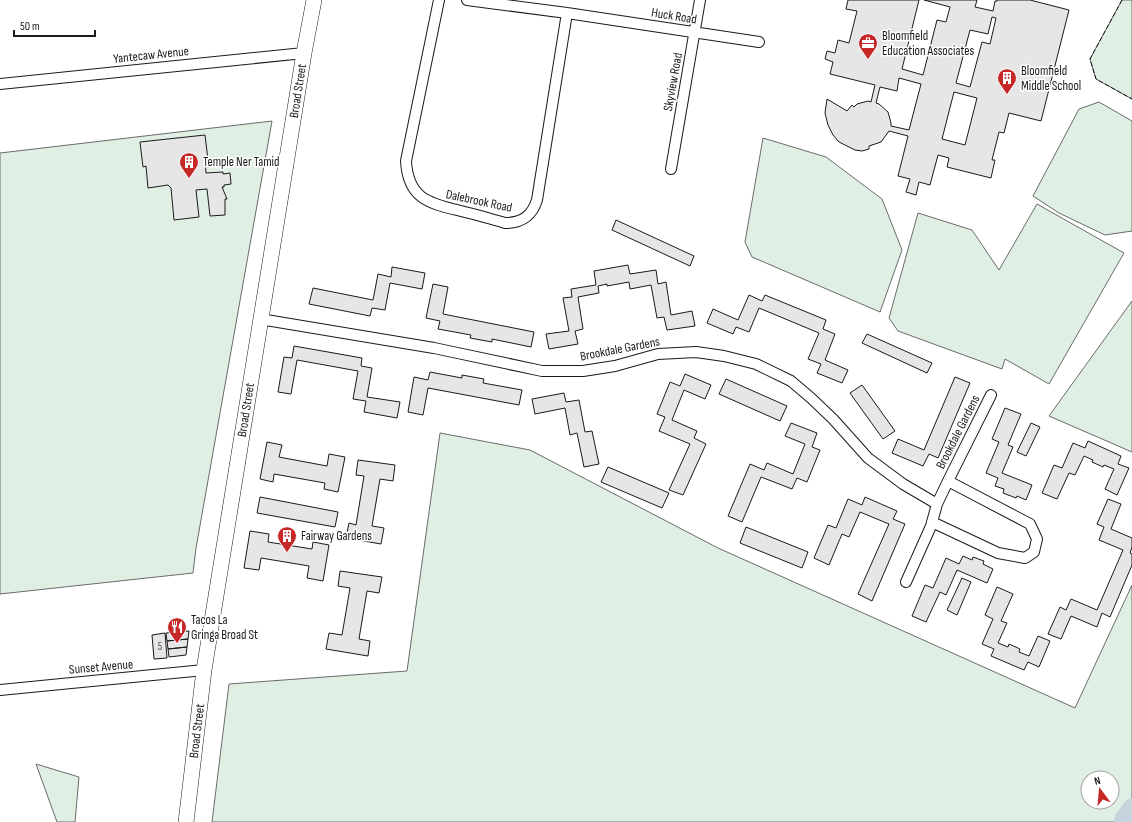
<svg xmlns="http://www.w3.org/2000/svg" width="1132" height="822" font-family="'Sofia Sans Condensed',sans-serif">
  <rect width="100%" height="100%" fill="#fff"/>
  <path fill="#e0efe3" stroke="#6a6a6a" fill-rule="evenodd" d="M1122,0H1132V99L1096,79L1090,59Z
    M1099,102L1132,121V231L1105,235L1059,213L1033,196L1079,109Z
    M272,121L196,548L193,573L0,594V153Z
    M763,138L826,157L882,199L902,250L880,312L752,257L745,242Z
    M1037,204L1124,253L1049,384L1005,359L1002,369L898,331L889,318L918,213L972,230L999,270Z
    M1132,301V452L1049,416Z
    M440,433L530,450L718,548L1075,708L1132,585V822H212L229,684L407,671ZM1088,778H1112V802H1088Z
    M36,764L79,777L75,822H57Z"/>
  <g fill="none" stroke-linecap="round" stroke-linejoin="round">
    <path stroke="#c6d2dc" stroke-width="19" d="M1123,822L1124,819L1132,808"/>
  </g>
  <path fill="#e6e6e6" stroke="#1a1a1a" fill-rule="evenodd" d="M848,0H919L902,69L923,75L937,20L946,22L950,7L924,0H977L975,7L993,11L995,1H997V0H1030L1069,10L1041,121L1009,113L1004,133L999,132L992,160H995L991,178L947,167L949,158L938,155L930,185L919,182L916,195L906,192L910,179L898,176L908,136L889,131L881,142L869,146V149L862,151L855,150L839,142L833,135L828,125L825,113L827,99L847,111L852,105L854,107L857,104L868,101L871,102L875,85L830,74L833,62L825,59L827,51L835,53L838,40L849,43L857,11L846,9ZM992,17L996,18L990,44L982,42L970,87L956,83L970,30L988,34ZM899,78L921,84L909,130L891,126V123L888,112L879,104L876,103L880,87L897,91ZM954,92L977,98L965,145L942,139Z
    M205,135L208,160L205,161L206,173L223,172V174L230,173L231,184L224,185V187H222L227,199H225V215L210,216L207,189L196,190L199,217L174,220L171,188L168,185L148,188L146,166L143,167L140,142Z
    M616,220L694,256L690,266L612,230Z
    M628,265L630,274L656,270L658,284L666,282L671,315L692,311L695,326L667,330L664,317L657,318L651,285L630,289L629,282L607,286V284L598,286L599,293L578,297L583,329L575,331L578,344L549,349L546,334L569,331L563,298L572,297L571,289L596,285L594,271Z
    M392,267L425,273L422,289L390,283L385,310L372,308L370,316L309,304L313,288L373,300L378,274L391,277Z
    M433,284L448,287L443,314L534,332L531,347L492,339V342L470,338L471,335L438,329L440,321L426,318Z
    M749,295L762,301L765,295L826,320L823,329L835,334L825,360L848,370L842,383L817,373L821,364L808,359L819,333L759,308L749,332L736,327L733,334L707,323L713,309L738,320Z
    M867,334L932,363L927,373L862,343Z
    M294,346L362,358L361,366L372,368L367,397L400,402L397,418L364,412L366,401L353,399L358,371L297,360L291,394L278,392L284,357L292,358Z
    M430,372L462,378V375L484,379L483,383L522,390L519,405L428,388L423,415L408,412L414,377L428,380Z
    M685,374L711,385L705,399L684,390L672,420L697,431L694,438L706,444L683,495L669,490L690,444L659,431L665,417L657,414L670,382L680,386Z
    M955,377L970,383L938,458L929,454L923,466L892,453L898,439L924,450Z
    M726,379L787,406L780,421L719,394Z
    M862,385L895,431L883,439L850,393Z
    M564,393L566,402L579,400L585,432L592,431L599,464L584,467L577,433L570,435L565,408L535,414L532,399Z
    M1005,408L1021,414L1008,445L1013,447L1002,473L1032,485L1026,500L1017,496L1016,498L1003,493L1004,489L995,486L998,478L986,473L999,442L992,439Z
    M791,423L817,433L812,447L820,450L807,482L797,478L792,489L761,477L742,522L728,516L750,464L764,470L767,463L793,474L805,444L785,436Z
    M1031,423L1040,427L1026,456L1017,452Z
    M1088,441L1121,456L1118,464L1129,468L1117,495L1105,489L1114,469L1104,465L1103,467L1092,462L1093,460L1084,456L1075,475L1069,473L1057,499L1042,493L1054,465L1062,468L1073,443L1085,448Z
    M267,442L282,445L279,457L327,466L329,454L345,457L338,492L324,489L325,483L274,474L273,482L260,479Z
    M358,460L395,465L393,481L380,479L372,526L384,528L381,544L346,538L349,523L356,525L364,476L356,475Z
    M608,467L669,493L662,508L601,482Z
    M260,497L338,512L335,527L257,513Z
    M865,497L897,511L893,519L905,524L872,601L858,594L889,524L860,512L849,537L842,534L829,565L814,558L828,525L836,528L848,499L862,505Z
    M1108,499L1121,504L1111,529L1132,538V547L1130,553L1132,554V565L1110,617L1102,613L1097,627L1071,616L1061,639L1048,634L1060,607L1066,610L1071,599L1097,610L1123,550L1099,540L1104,527L1097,524Z
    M746,527L808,552L802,568L740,543Z
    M250,531L269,534L268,542L312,549L313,542L329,545L323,581L307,578L309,566L261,558L259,570L244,568Z
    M963,556L972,560L973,557L984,561L983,564L993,569L987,583L957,570L946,595L940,592L926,622L912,616L925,585L933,588L946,558L959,564Z
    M340,571L382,577L379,593L367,591L359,639L370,641L368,656L326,649L329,633L342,635L350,588L338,586Z
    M962,578L971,582L957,615L947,610Z
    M997,587L1013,594L1001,621L1007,623L998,643L1008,647L1009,644L1020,649L1019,652L1029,656L1038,636L1050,641L1039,667L1028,662L1024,670L991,656L994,649L982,644L993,619L985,615Z
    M189,631L188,639L167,641L166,633Z
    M165,633L167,658L154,659L152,635Z
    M188,639L187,647L168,649L167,641Z
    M187,647L186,655L169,657L168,649Z"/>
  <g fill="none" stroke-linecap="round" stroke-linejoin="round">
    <g stroke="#1a1a1a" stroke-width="12">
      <path id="street" d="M439,0L406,161C408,197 427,203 457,210C473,214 489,218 505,223C522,223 532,216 537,200L567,13
        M467,0L567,13L759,42
        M0,84L304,53
        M671,169L700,0
        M260,319L434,348L542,371H583L615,366L658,354L696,352L724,356L756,364L791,381L811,398L833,419L868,458L903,484L937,504
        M932,522L998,553L1025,558L1034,552L1037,539L1030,524L948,481
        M906,582L931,526L937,504L948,481L991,395
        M0,690L204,670"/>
    </g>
    <g stroke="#1a1a1a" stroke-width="16">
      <path id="primary" d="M186,822L204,670L304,53L314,0"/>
    </g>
    <use href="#street" stroke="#fff" stroke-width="10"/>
    <use href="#primary" stroke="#fff" stroke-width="15"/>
    <path stroke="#1a1a1a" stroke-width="1" stroke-dasharray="5 2" stroke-linecap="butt" d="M1122,0L1090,59L1096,79L1132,99"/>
  </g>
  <defs>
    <g id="office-pin" transform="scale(1)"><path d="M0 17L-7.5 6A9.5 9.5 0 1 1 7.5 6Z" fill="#c62828" stroke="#fff"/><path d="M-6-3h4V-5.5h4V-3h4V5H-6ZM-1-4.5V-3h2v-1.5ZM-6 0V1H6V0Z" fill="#fff"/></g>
    <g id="building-pin" transform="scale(1)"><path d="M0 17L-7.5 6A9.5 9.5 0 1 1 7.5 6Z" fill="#c62828" stroke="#fff"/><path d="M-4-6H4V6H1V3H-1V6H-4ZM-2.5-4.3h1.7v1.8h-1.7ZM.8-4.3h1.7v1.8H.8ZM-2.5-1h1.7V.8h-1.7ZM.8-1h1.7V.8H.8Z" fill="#fff"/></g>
    <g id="restaurant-pin" transform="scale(1)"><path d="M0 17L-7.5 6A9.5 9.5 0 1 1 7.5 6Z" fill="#c62828" stroke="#fff"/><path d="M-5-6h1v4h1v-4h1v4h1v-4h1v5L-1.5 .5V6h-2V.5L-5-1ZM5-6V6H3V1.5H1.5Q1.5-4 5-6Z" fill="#fff"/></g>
  </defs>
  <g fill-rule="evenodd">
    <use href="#office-pin" x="868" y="43"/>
    <use href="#building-pin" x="1007" y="78"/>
    <use href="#building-pin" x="189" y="162"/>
    <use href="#building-pin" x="287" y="536"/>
    <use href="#restaurant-pin" x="177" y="627"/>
  </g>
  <g text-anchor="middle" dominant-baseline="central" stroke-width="3" stroke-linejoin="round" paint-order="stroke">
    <g font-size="11" fill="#4d4d4d">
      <text x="160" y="646">5</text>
    </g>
    <g font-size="13" fill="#1a1a1a" stroke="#fff">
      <text transform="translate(674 16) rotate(9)">Huck Road</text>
      <text transform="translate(151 55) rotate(-6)">Yantecaw Avenue</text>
      <text transform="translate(673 82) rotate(-80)">Skyview Road</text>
      <text transform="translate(298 91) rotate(-81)">Broad Street</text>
      <text transform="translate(479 201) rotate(12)">Dalebrook Road</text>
      <text transform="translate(620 349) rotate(-11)">Brookdale Gardens</text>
      <text transform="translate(246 410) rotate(-81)">Broad Street</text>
      <text transform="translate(958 432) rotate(-63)">Brookdale Gardens</text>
      <text transform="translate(101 667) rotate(-5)">Sunset Avenue</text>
      <text transform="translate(197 731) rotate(-83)">Broad Street</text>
    </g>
    <g font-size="13" fill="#1a1a1a" stroke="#fff" text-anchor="start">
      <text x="882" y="36">Bloomfield<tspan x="882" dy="15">Education Associates</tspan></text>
      <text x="1021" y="71">Bloomfield<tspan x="1021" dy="15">Middle School</tspan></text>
      <text x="203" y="162">Temple Ner Tamid</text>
      <text x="301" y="536">Fairway Gardens</text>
      <text x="191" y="620">Tacos La<tspan x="191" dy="15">Gringa Broad St</tspan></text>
    </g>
  </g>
  <g transform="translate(1100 790) rotate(344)"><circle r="19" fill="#ffffff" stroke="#a3a3a3"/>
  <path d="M0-3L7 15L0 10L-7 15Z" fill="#c62828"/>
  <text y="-6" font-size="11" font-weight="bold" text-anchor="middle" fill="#1a1a1a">N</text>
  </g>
  <path d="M14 30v6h81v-6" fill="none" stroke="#1a1a1a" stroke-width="2"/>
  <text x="20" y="30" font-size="12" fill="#1a1a1a" stroke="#ffffff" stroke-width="3" paint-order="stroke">50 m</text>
</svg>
